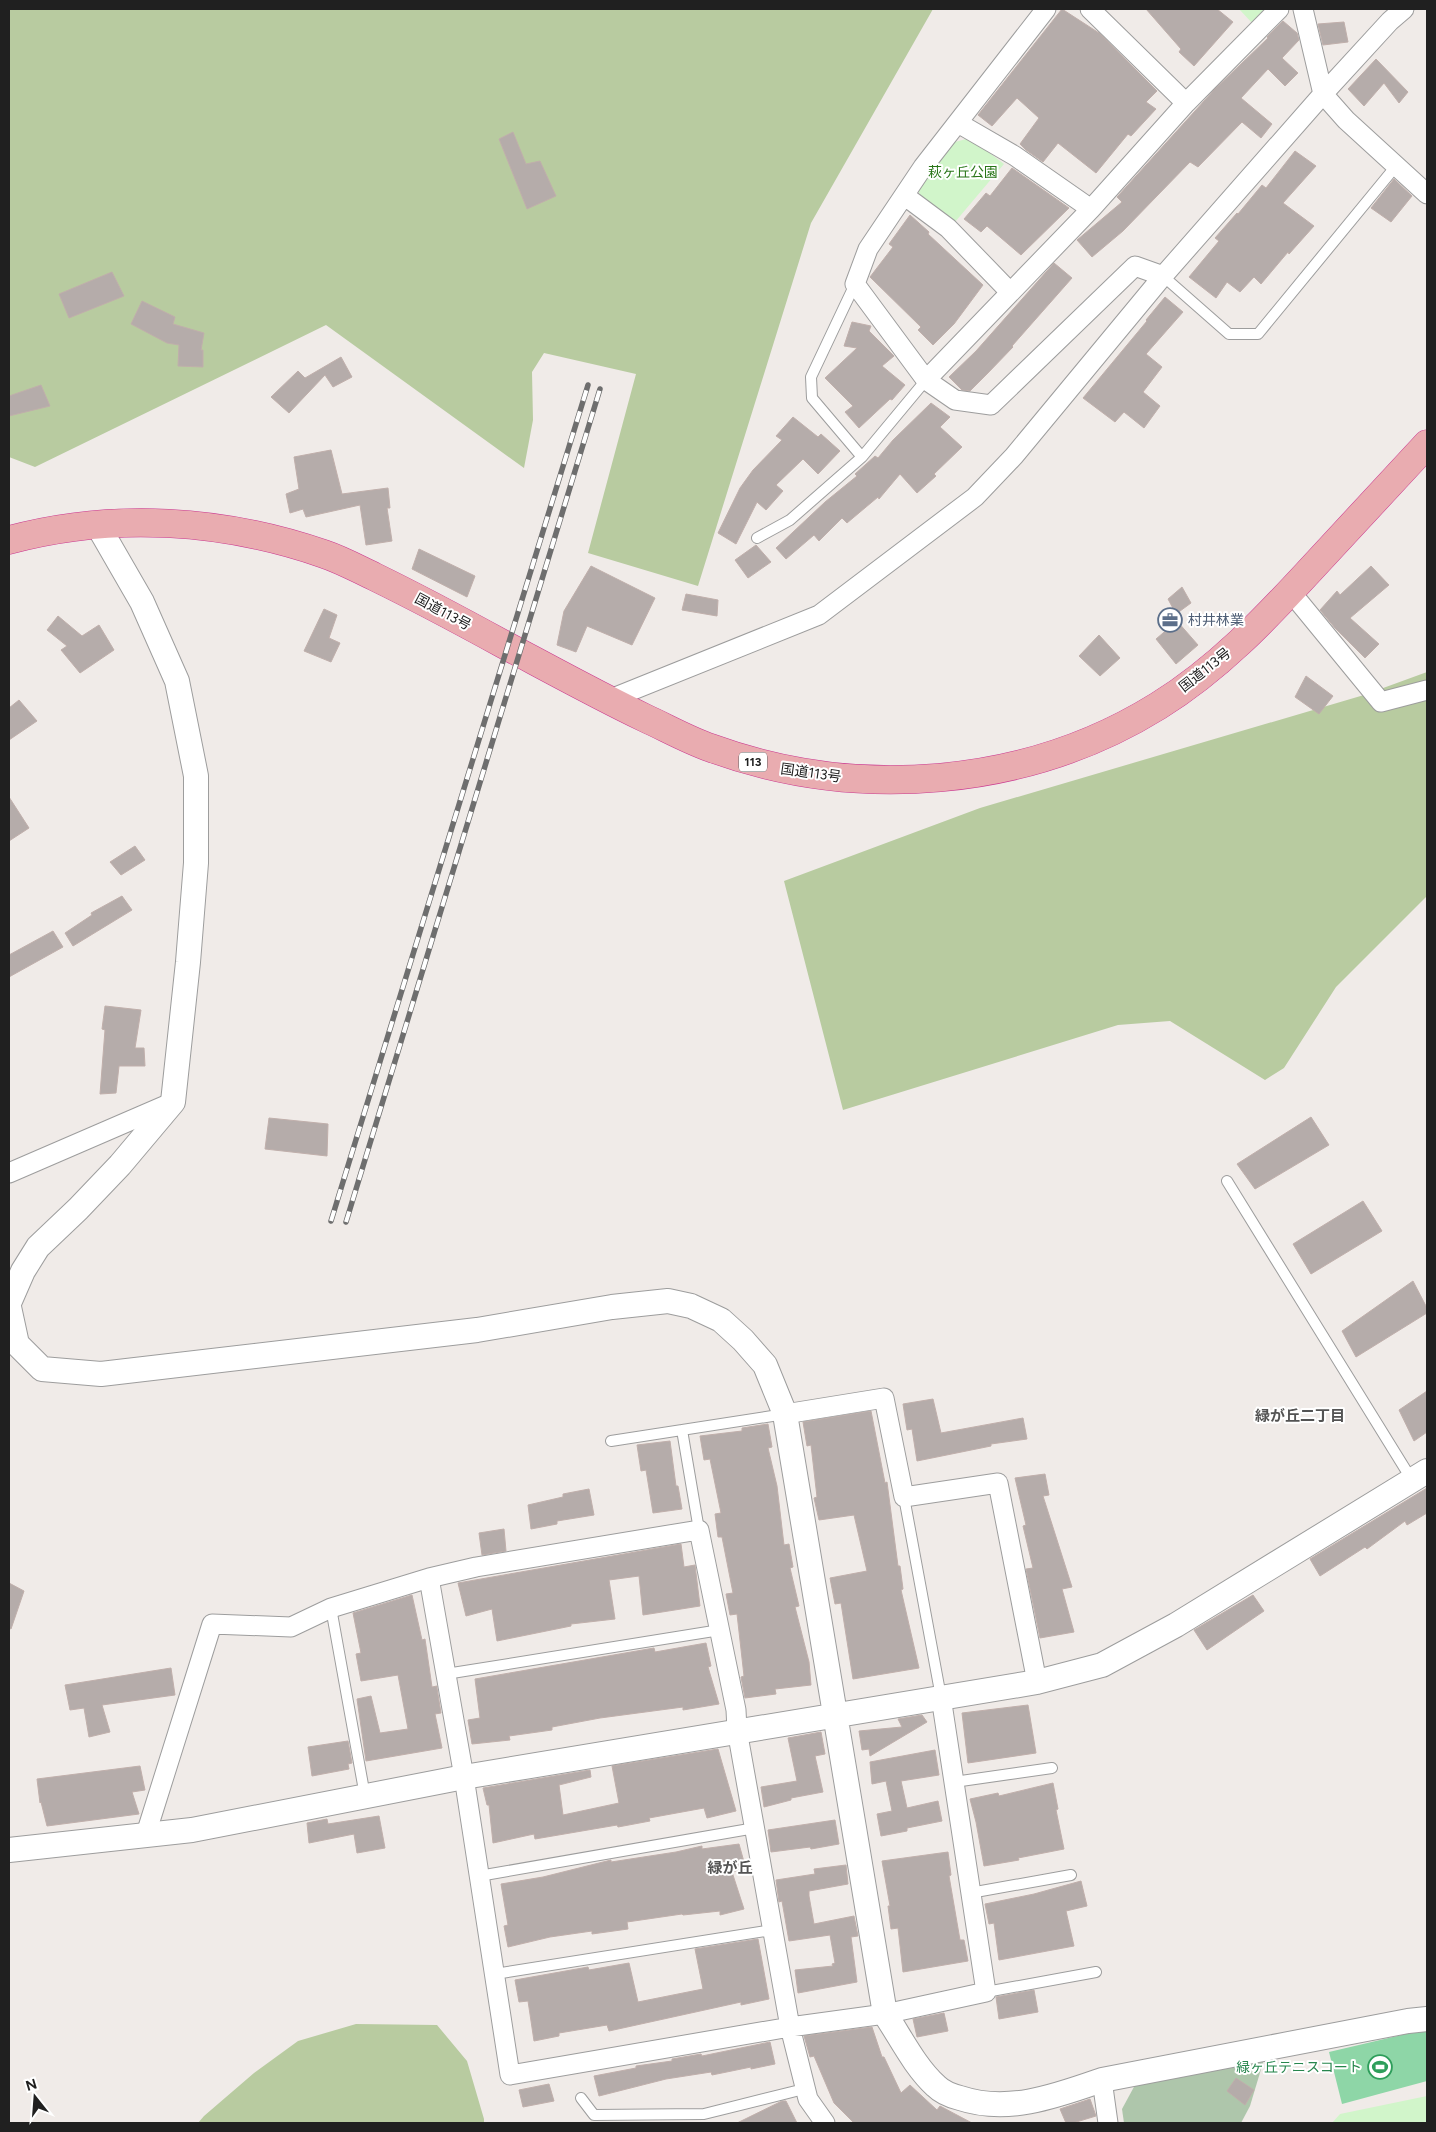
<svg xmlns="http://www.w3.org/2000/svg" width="1436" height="2132" font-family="Figtree,'Noto Sans JP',sans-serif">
  <rect width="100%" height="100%" fill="#f0ebe8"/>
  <path fill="#b8cba0" d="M9,9H933L811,223L698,586L588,553L636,374L544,353L532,372L533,420L524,468L326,325L35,467L9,457Z
    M1427,672V896L1336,987L1284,1068L1265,1080L1170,1021L1118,1025L843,1110L784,881L980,808L1364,695Z
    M356,2024L437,2025L467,2061L484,2119V2123H198L204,2116L254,2073L298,2041Z"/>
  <path fill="#aec6ab" d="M1265,2056L1250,2106L1241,2123H1124L1122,2109L1135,2085Z"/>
  <path fill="#d1f5ca" d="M1239,9H1269L1253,24Z
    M970,138L1004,164L955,222L923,201L917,188L955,142Z
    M1427,2096V2123H1332L1340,2114Z"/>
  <path fill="#8ed6a7" d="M1427,2029V2081L1342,2104L1329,2052Z"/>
  <path fill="#b5acaa" stroke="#c0afab" d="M1062,9L1099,33L1157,91L1146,102L1156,109L1131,136L1128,134L1096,173L1058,143L1043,162L1026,150L1020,144L1039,118L1017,98L992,126L978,115Z
    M1146,9H1217L1233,22L1194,66L1179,52L1181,49Z
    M1283,21L1297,33L1299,40L1282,58L1298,73L1285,86L1268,69L1241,98L1272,124L1261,138L1242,122L1198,167L1190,162L1123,231L1092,257L1077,240L1122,202L1117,197L1214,90L1268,38L1267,37Z
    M1344,22L1348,42L1323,45L1318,24Z
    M1376,59L1408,92L1399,103L1384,83L1364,106L1348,89Z
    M513,132L526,164L540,161L556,196L527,209L499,139Z
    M1295,151L1316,166L1283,203L1314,226L1289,254L1288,252L1261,284L1254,277L1240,292L1227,282L1216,298L1189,277L1219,241L1215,238L1237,213L1238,214L1262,185L1266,188Z
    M1012,168L1069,208L1021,255L987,226L981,232L964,219L986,193L990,196Z
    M1394,179L1412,196L1391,222L1371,208Z
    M910,215L929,232L928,234L983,285L954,324L933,345L918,330L921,327L870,277L893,247L889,244Z
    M1054,263L1072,278L1012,346L1013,347L987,374L970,391L962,390L949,377L976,351Z
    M112,272L124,296L69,318L59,294Z
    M1165,297L1183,312L1146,354L1162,367L1143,392L1160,406L1144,428L1124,412L1115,422L1083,398L1147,321L1146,320Z
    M142,301L175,317L173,324L204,333L201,350H203V367L178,366L179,345L167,343L131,324Z
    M852,322L871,326L869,331L894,356L882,366L905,385L892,400L890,399L859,428L845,412L853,406L825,378L857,348L844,346Z
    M341,357L352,377L333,387L325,375L289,413L271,397L298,371L305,378Z
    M41,385L50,406L9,416V396Z
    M931,403L950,417L940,427L962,447L934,474L936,476L917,493L900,474L879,499L878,497L847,523L842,518L819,541L814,535L786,559L776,548L825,502L857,476L855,474L875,456L878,458L893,440Z
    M793,417L818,437L821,434L840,451L818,474L803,459L776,485L783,491L766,510L757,502L736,544L718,533L740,488L753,470L782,440L776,436Z
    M331,450L342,494L388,488L390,508H387L392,541L366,545L360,505L306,517L303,509L290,513L286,494L299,489L294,457Z
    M756,545L771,562L748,578L735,560Z
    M419,549L475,576L467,597L412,569Z
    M591,566L655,598L632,645L587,626L576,652L557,645L564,611Z
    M1371,566L1389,585L1350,618L1379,644L1365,658L1335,628L1320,610L1337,591L1340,595Z
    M1182,587L1191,603L1176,614L1168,599Z
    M686,594L718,600L717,616L682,610Z
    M324,609L337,615L329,638L340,643L331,662L304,651Z
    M58,616L82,636L99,625L114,650L80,673L61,650L67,646L47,630Z
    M1177,621L1198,645L1176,664L1156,639Z
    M1099,635L1120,658L1100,676L1079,656Z
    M1306,676L1333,696L1319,714L1295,697Z
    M19,700L37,721L9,740V708Z
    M9,797L29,828L9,841Z
    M135,846L145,860L121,875L110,862Z
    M122,896L132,910L73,946L65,933L92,915L91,913Z
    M53,931L63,947L9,977V955Z
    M105,1006L141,1010L135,1048H144L145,1066H119L116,1093L100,1094L105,1030L102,1029Z
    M1311,1117L1329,1145L1255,1189L1237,1164Z
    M269,1118L328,1124L327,1156L265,1149Z
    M1363,1201L1382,1231L1311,1274L1293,1244Z
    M1413,1281L1427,1308V1313L1356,1357L1342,1331Z
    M1427,1391V1432L1414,1441L1399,1410Z
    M933,1399L941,1433L1023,1418L1027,1439L991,1444V1446L917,1461L912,1429L907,1430L903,1404Z
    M871,1411L885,1483L887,1482L898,1566H900L903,1589L901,1590L919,1668L853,1679L841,1603L835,1604L830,1578L867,1571L854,1515L819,1520L814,1498L817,1497L811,1445L807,1446L803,1422Z
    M768,1424L772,1447L768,1448L777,1486L784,1545L789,1544L793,1567L790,1568L799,1606L795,1607L809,1662L811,1685L775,1689L776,1694L745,1698L741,1677L744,1676L737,1614L730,1615L726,1594L733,1593L722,1537H718L715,1514L721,1513L710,1459L704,1460L700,1436L742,1431V1428Z
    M670,1441L676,1486H678L682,1509L653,1513L646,1470L641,1471L637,1445Z
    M1045,1474L1049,1495L1043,1496L1072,1587L1062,1589L1074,1632L1040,1638L1026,1569L1033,1568L1023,1526L1026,1525L1015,1478Z
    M1427,1488V1513L1407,1525L1405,1521L1367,1549L1365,1547L1320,1576L1310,1559Z
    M589,1489L594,1515L557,1521V1524L531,1529L528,1505L563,1497V1494Z
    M504,1529L506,1551L482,1555L479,1533Z
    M681,1544L684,1567L695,1565L700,1606L643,1615L639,1576L609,1580L615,1619L571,1624V1626L497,1641L492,1609L466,1616L458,1583Z
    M9,1583L24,1591L11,1629L9,1628Z
    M412,1595L422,1640L425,1639L432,1687L437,1686V1688L441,1713L435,1714L442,1748L366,1761L357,1699L371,1696L380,1733L408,1729L398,1675L361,1681L356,1654L361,1653L353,1613Z
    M1253,1595L1264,1611L1207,1650L1194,1630Z
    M706,1643L711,1666L708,1667L719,1704L683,1710V1707L600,1718L552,1727V1730L509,1736L510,1740L472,1744L468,1720L480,1718L475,1679L654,1648L655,1652Z
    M171,1668L175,1695L102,1705L110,1732L89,1737L84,1708L70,1710L65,1685Z
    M1028,1705L1036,1753L968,1763L962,1713Z
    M922,1715L927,1722L870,1756L869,1749L862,1750L859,1731L902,1727L898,1719Z
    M821,1732L825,1754L815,1756L823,1792L791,1798V1800L764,1807L761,1787L797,1781L788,1738Z
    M348,1741L352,1763L348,1764L349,1769L312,1776L308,1747Z
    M718,1749L736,1811L707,1818L704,1808L649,1818L650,1821L618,1827L617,1825L535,1839L534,1834L493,1843L489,1805H487L483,1788L590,1770L591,1777L559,1785L563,1815L619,1803L612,1766Z
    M935,1750L939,1775L901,1781L907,1808L938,1801L942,1821L907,1828V1831L881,1836L877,1814L892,1811L886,1781L872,1784L870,1762Z
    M140,1766L145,1790L132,1792L139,1814L47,1826L41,1802L40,1803L37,1779Z
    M1053,1783L1058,1809L1056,1810L1064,1849L1018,1858L1019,1860L984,1866L976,1822L970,1799L998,1793L999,1796Z
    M379,1816L385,1848L357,1853L354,1834L309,1843L307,1823L327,1819L328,1824Z
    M835,1820L839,1844L811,1849L810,1847L771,1852L768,1830Z
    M739,1844L746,1869L732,1872L744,1909L720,1915V1911L683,1915L682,1914L627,1922L628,1929L592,1934V1931L550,1937L508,1947L504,1926L508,1925L501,1884L543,1877L611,1860V1862L676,1852L702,1846V1849Z
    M948,1852L951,1875L949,1876L960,1940H964L968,1961L903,1972L898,1928L891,1929L888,1906H890L882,1861Z
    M846,1865L848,1884L809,1891V1896L814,1924L854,1916L858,1936L851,1937L857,1982L798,1993L795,1970L833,1966L832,1964L835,1963L830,1935L789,1941L782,1901L779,1902L776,1880L815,1874L814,1869Z
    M1081,1881L1087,1906L1066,1911L1074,1946L999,1960L994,1923L989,1924L985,1904L1034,1894Z
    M758,1939L769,1999L741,2005V2002L609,2031L607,2025L559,2033V2036L534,2041L528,2001L519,2002L515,1980L588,1967L589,1970L629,1963L638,2002L703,1989L695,1949Z
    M1034,1990L1038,2012L999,2019L996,1997Z
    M944,2013L948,2031L917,2037L913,2019Z
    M872,2027L882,2057H884L901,2093L910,2085L937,2110L940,2106L972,2123H854L834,2103L814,2056L810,2057L804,2036Z
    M770,2042L775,2064L751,2069V2067L712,2075L711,2072L666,2079L599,2096L594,2076L636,2068V2066L672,2061V2059L701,2054L702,2056Z
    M1236,2078L1254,2090L1245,2105L1227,2091Z
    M549,2084L554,2101L523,2107L519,2090Z
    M1090,2099L1096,2116L1073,2123H1066L1060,2109Z
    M782,2101H786L797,2123H737Z"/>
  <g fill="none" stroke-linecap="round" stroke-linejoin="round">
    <g stroke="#9d9d9d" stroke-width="12">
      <path id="service" d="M1163,276L1229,334H1258L1396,166
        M855,284L811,377L812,398L862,457
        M757,538L790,520L862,457L926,380
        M1227,1181L1412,1480
        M682,1430L699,1530
        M611,1441L785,1414
        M904,1497L941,1697
        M331,1608L365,1796
        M446,1674L720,1630
        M954,1782L1052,1768
        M479,1876L755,1828
        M970,1893L1071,1875
        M495,1974L772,1930
        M986,1992L1096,1972
        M581,2098L594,2115L704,2114L804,2089"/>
    </g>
    <g stroke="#9d9d9d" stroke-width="21">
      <path id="minor" d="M1046,9L923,167L868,249L855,284L926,380L955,400L991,405L1135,266L1163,276
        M1090,9L1186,103
        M1303,9L1323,94L1346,120L1427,194
        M958,123L1015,156L1091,209
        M905,196L948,228L1010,292
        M926,380L1091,209L1186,103L1279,9
        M1290,591L1381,702L1427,690
        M608,700L819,615L975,497L1014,456L1163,276L1323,94L1390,21L1404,9
        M9,1173L171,1103
        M785,1414L884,1398L904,1497L998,1483L1037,1682
        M429,1578L464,1777L510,2075L790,2027L885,2014L986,1992L941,1697
        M145,1837L212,1624L291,1627L331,1608L429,1578L476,1567L699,1530L736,1710L737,1730L790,2027L808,2099L825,2123
        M1102,2080L1108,2123"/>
    </g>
    <g stroke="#9d9d9d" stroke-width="26">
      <path id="tertiary" d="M9,1303L23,1271L38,1247L78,1209L120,1165L173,1102L188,962L196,863V776L177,681L142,602L97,524
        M9,1307L17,1344L42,1369L101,1374L477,1330L612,1307L668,1301L691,1306L721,1320L743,1340L765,1365L785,1414L885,2014C901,2038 915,2067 936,2086C942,2092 952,2096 960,2098C1008,2114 1056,2096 1102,2080L1408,2021L1427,2019
        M9,1850L192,1830L464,1777L1037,1682L1102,1665L1176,1625L1427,1471"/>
    </g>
    <g stroke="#ca3890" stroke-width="29">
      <path id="trunk" d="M9,540C113,512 223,519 324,554C342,560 358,569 375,577C418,598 461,621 503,644C550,669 597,695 645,718C667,728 688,740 711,748C856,801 1026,788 1158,706C1218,669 1266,618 1313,567C1351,526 1389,485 1427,444"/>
    </g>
    <use href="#service" stroke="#fff" stroke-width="10"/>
    <use href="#minor" stroke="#fff" stroke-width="19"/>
    <use href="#tertiary" stroke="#fff" stroke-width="24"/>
    <use href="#trunk" stroke="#e9acb0" stroke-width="28"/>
    <g stroke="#6e6e6e" stroke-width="5.5">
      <path id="rail" d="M331,1221L588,385
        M346,1222L600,389"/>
    </g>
    <use href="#rail" stroke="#fff" stroke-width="4" stroke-dasharray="11" stroke-linecap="butt"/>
  </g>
  <defs>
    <g id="office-ring" transform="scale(1.25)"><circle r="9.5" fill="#fff" stroke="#5c6f8a" stroke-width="1.5"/><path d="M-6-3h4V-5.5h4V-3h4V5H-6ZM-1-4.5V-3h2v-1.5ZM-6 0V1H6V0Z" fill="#5c6f8a"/></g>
    <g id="stadium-ring" transform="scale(1.25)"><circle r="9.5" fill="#fff" stroke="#2e9e5b" stroke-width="1.5"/><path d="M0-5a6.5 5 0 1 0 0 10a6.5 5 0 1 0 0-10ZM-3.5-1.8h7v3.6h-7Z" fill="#2e9e5b"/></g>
  </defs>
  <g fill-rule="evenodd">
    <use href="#office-ring" x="1170" y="620"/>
    <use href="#stadium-ring" x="1380" y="2067"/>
  </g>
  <g text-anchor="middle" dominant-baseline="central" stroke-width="4" stroke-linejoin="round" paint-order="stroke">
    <rect fill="#fff" stroke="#636363" stroke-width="1" x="739" y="752.5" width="28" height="19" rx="4"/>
    <g font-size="12" font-weight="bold" fill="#202020">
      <text x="753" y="762">113</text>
    </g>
    <g font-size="14" fill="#287517" stroke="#fff">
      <text x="963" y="172">萩ヶ丘公園</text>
    </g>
    <g font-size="14" fill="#202020" stroke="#fff">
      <text transform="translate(443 612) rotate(28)">国道113号</text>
      <text transform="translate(1205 670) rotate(-38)">国道113号</text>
      <text transform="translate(811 773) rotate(8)">国道113号</text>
    </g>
    <g font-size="14" fill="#4e5e75" stroke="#fff" text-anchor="start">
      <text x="1188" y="620">村井林業</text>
    </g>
    <g font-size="14" fill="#27864d" stroke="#fff" text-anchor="end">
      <text x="1362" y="2067">緑ヶ丘テニスコート</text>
    </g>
    <g font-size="15" font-weight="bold" fill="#535353" stroke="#fff">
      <text x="1300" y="1416">緑が丘二丁目</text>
      <text x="730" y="1868">緑が丘</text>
    </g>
  </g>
  <rect width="1436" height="2132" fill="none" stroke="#202020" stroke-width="20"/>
  <g transform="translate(35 2097) rotate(343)" stroke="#ffffff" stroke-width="4" paint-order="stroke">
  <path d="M0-4L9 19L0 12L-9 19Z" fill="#202020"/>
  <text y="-8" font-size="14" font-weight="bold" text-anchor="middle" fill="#202020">N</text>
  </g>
</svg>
